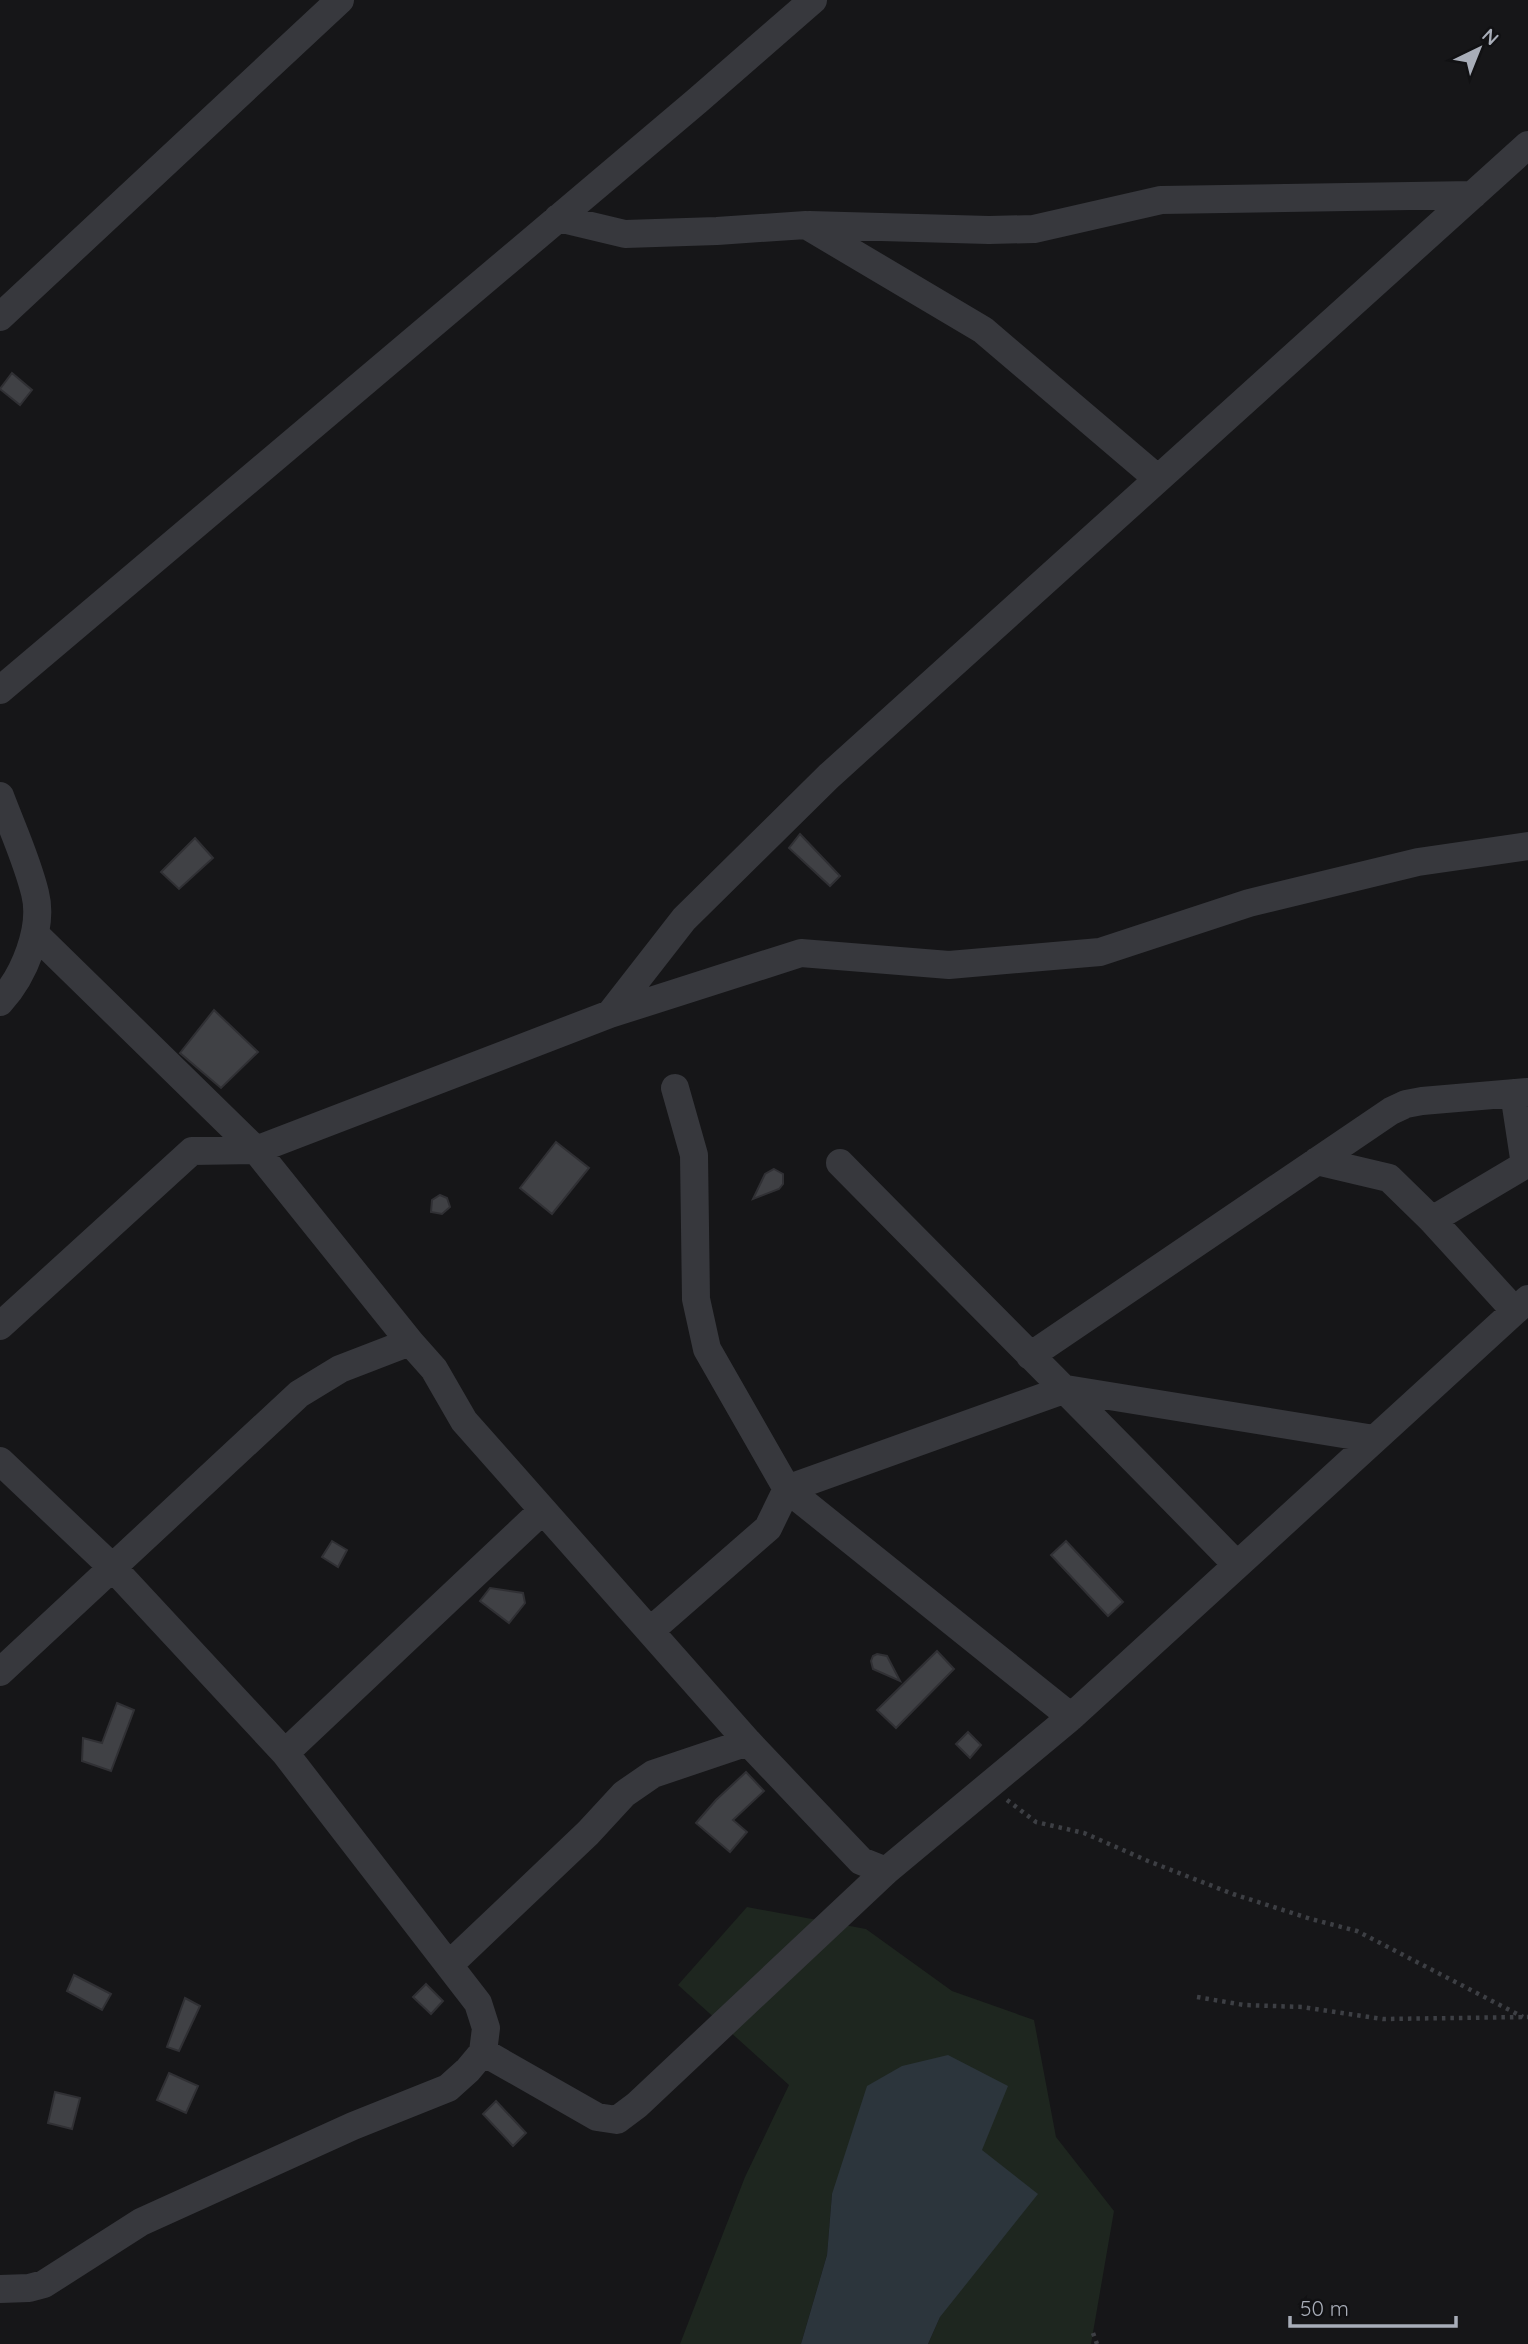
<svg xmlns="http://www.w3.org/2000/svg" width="1528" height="2344" font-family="Quicksand,sans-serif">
  <rect width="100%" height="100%" fill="#161618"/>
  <path fill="#1e261f" d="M747,1907L866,1929L952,1991L1034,2020L1056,2137L1114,2211L1091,2344H928L940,2317L832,2194L827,2255L801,2344H680L745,2177L789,2085L678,1985Z"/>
  <path fill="#2c353c" d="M948,2055L1008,2086L982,2150L1038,2194L940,2317L928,2344H801L827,2255L832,2194L867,2086L902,2066Z"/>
  <path fill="#404145" stroke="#303034" stroke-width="2" d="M12,373L32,390L20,405L0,389Z
    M800,834L840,876L830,886L789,848Z
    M195,838L213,858L179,889L161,872Z
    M214,1010L258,1052L221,1088L180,1053Z
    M556,1142L589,1168L552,1214L520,1188Z
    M774,1169L783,1174V1184L779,1189L753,1199L765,1174Z
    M440,1195L447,1198L450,1207L442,1214L431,1212L432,1200Z
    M332,1541L347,1550L338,1567L322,1557Z
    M1066,1541L1123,1602L1108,1616L1051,1555Z
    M490,1588L523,1593L525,1603L509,1623L480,1601Z
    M937,1651L954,1669L896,1728L877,1710Z
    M877,1654L887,1656L900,1681L873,1669L871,1661L873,1656Z
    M117,1703L134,1710L111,1771L82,1761L83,1738L102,1743Z
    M968,1732L981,1745L970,1758L956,1744Z
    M746,1772L764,1791L733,1820L747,1832L730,1852L696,1823L716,1800Z
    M74,1975L111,1994L102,2010L67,1991Z
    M426,1984L443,2001L431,2014L413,1997Z
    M185,1998L200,2006L179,2051L167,2047Z
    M169,2073L198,2086L186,2113L157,2100Z
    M55,2092L80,2098L72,2129L48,2123Z
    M496,2101L526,2133L513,2146L483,2114Z"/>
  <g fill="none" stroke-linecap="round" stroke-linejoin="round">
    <path stroke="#3d3f44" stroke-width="4.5" stroke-dasharray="3.5 5" stroke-linecap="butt" d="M1007,1800L1036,1822L1084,1833L1148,1861L1233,1894L1311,1919L1357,1931L1523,2017
      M1197,1997L1244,2005L1302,2007L1383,2019L1528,2017
      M1093,2333L1097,2344"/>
    <path stroke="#37383d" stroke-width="28" d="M558,218L625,234L717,231L806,225L983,330L1158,479
      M809,225L989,230L1034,229L1161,200L1473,195
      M0,317L340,0
      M0,690L697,101L813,0
      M0,796C12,828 27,860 35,893C44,928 24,976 0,1002
      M36,935L256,1150L410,1342
      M610,1014L801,953L949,965L1100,952L1249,903L1418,862L1528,846
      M675,1088L694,1155L696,1299L707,1349L787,1489L1071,1717
      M1514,1093L1525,1165
      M1317,1161L1389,1178L1432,1220L1515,1311
      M840,1163C972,1297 1105,1429 1236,1564
      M1432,1220L1528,1163
      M0,1326L192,1151L256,1150L610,1014L684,919L829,776L1528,145
      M1030,1356L1391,1111L1406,1104L1422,1101L1528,1092
      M0,1461L114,1569L285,1753L478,2003L486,2028L483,2052L468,2070L448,2088L353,2126L141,2222L44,2284L29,2288L0,2289
      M650,1631L768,1528L787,1489L1066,1389L1374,1439
      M0,1672L299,1394L340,1369L410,1342L434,1369L464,1421L748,1742L861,1861L886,1871
      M285,1753L542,1511
      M450,1964L588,1833L624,1794L653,1774L748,1742
      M483,2052L597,2117L617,2120L637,2105L886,1871L1071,1717L1528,1299"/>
  </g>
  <g transform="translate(1479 49) rotate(43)" stroke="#111113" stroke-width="5" paint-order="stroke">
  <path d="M0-5L12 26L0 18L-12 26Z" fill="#a8adb8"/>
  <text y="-10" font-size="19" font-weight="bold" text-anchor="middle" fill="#a8adb8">N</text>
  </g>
  <path d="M1290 2316v10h166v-10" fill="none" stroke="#a8adb8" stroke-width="3.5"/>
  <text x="1300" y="2316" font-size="21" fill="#a8adb8" stroke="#111113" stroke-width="5" paint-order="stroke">50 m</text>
</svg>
